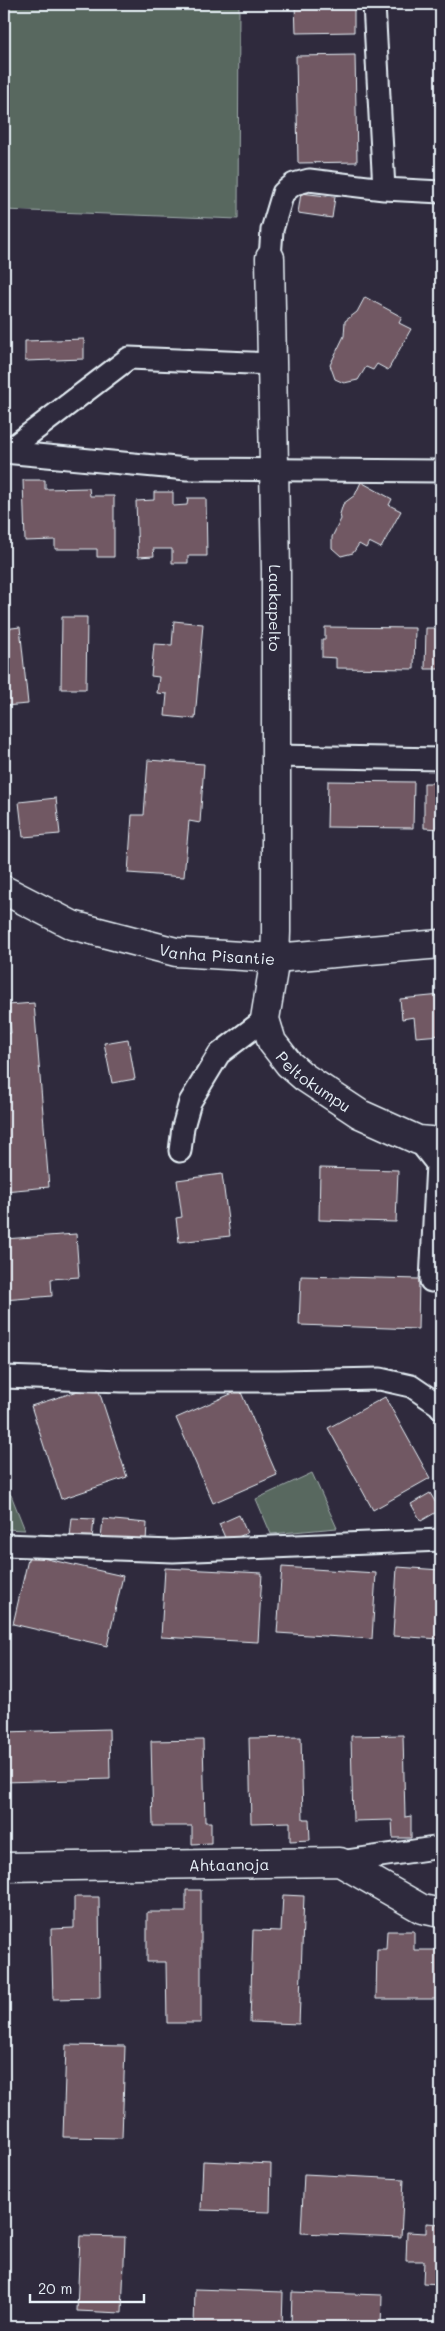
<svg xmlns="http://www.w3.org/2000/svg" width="445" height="2331" font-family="Mali,sans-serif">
  <rect width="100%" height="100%" fill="#2f2a3d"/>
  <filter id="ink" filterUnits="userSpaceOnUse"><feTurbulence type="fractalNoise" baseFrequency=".02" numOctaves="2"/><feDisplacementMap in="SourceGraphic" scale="10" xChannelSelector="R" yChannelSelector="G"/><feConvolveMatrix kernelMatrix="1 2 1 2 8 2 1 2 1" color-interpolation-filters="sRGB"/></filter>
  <g filter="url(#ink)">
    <path fill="#58685f" stroke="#a0acac" d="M4,4H239L238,219L4,210Z
      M312,1473L337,1528L271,1534L256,1499Z
      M4,1490L11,1495L25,1530L4,1529Z"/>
    <path fill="#715963" stroke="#e8f1f8" d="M295,4H354V32L296,33Z
      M355,55L357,162L298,163L296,56Z
      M301,193L335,197L332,218L298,213Z
      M365,297L402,317L399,323L411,329L388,370L377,364L373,370L366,367L358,380L344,383L335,379L330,365L344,336L345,321L357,312Z
      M84,339V359L25,361V341Z
      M23,480H45V489L89,488L90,496H114V557H97V549H55V540L25,541Z
      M361,482L392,499L389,505L401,511L381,548L369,542L366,548L359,544L353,553L341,556L332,548V537L341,519L340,514L343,504L355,495Z
      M154,492H173V506L187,505L188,498H206L207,556H188V563H172V549H153L154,556L138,557L136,501L154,500Z
      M62,617H87L86,689H61Z
      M174,621L203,624L195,719L165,716L167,694L157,693L159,677L151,676L154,644L172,645Z
      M20,627L28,704L4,706V629Z
      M325,627L415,628L414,669L336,668V658L322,657V639H325Z
      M426,628H441V669H425Z
      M148,760L204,764L200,823L189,821L184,877L128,873L132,815H144Z
      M328,781L414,782L413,828L327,827Z
      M424,783H441V829L424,828Z
      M56,798L60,834L23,837L19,802Z
      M441,995V1035L416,1037L414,1017L402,1019L400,999Z
      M34,1003L49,1187L4,1191V1034L11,1033L8,1005Z
      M128,1039L135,1079L112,1083L104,1043Z
      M320,1168L398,1170L396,1222L319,1220Z
      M222,1174L230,1236L179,1242L176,1218L182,1217L177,1180Z
      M76,1234L79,1277L51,1279L52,1296L4,1300V1239Z
      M301,1276L419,1279L418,1329L299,1325Z
      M97,1385L127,1477L61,1499L31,1406Z
      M240,1390L277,1475L213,1503L176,1418Z
      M385,1397L430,1478L373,1510L328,1428Z
      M430,1493L440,1510L421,1521L411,1504Z
      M239,1515L247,1533L227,1542L219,1524Z
      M72,1518L94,1519L92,1539L70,1537Z
      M103,1519L147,1523L146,1542L101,1538Z
      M29,1555L123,1576L107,1646L13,1624Z
      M282,1567L376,1573L372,1639L277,1633Z
      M397,1567L441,1570V1639L393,1636Z
      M165,1568L262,1573L258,1642L161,1637Z
      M109,1729L110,1779L4,1782V1732Z
      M403,1735L405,1817L411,1816V1838H393L392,1820L353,1821L351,1736Z
      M301,1737L303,1819H309L310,1840L290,1841V1822L251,1823L249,1738Z
      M203,1740L205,1822H211V1843L192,1844V1826H153L151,1741Z
      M186,1890H201V2023H167L166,1962H147V1912H186Z
      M283,1895L304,1896L299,2024L250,2022L253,1930L281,1931Z
      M74,1897H99L100,1998L53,1999L51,1929L74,1928Z
      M387,1931H414V1950H441V1999H376L377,1949H386Z
      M66,2045L125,2046L122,2138L63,2137Z
      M203,2161L271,2164L270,2212L201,2210Z
      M304,2174L404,2179L401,2237L301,2233Z
      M426,2223L441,2224V2284L423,2283L424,2261H406L407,2232L426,2233Z
      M80,2236L125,2237L122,2313L77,2311Z
      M195,2289L283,2292L282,2327H194Z
      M292,2292L382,2295L381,2327H291Z"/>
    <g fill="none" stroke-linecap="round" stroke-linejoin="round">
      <g stroke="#e8f1f8" stroke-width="25">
        <path id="lane" d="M374,4L384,189
          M270,258L272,230L283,193L294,184L309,180L384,189L441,192
          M4,452L187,469L441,471
          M6,452L129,358L273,364
          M276,756L441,759
          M418,1140L437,1164L431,1281
          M180,1151L183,1127L190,1102L219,1054L265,1019
          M4,1377L122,1381H279L380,1379L411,1386L439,1405L441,1408
          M4,1545L173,1551L441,1540
          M340,1862L441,1847"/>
      </g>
      <g stroke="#e8f1f8" stroke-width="31">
        <g id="street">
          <path id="s1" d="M270,258L276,570V932L275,958L265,1019L272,1042L289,1064L304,1077L360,1114L418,1140L441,1142"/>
          <path id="s2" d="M4,890L72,925L176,952L275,958L441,944"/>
          <path id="s3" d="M4,1867L340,1862L422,1909L441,1913"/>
        </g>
      </g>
      <use href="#lane" stroke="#2f2a3d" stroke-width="21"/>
      <use href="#street" stroke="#2f2a3d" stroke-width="28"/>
    </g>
  </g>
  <g text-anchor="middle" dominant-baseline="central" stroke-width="4" stroke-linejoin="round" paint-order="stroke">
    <g font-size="16" fill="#e8f1f8" stroke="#2f2a3d">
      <text stroke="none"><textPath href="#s1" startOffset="350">Laakapelto</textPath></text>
      <text stroke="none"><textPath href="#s2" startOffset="225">Vanha Pisantie</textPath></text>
      <text stroke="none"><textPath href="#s1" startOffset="844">Peltokumpu</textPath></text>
      <text stroke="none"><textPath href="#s3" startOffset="225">Ahtaanoja</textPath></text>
    </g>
  </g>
  <rect width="445" height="2331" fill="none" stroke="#2f2a3d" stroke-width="20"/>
  <rect x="10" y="10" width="425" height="2311" fill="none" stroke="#e8f1f8" stroke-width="2" filter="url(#ink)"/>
  <path d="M30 2294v8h114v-8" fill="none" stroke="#e8f1f8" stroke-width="2.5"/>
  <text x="38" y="2294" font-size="15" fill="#e8f1f8" stroke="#2f2a3d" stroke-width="4" paint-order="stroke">20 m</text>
</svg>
